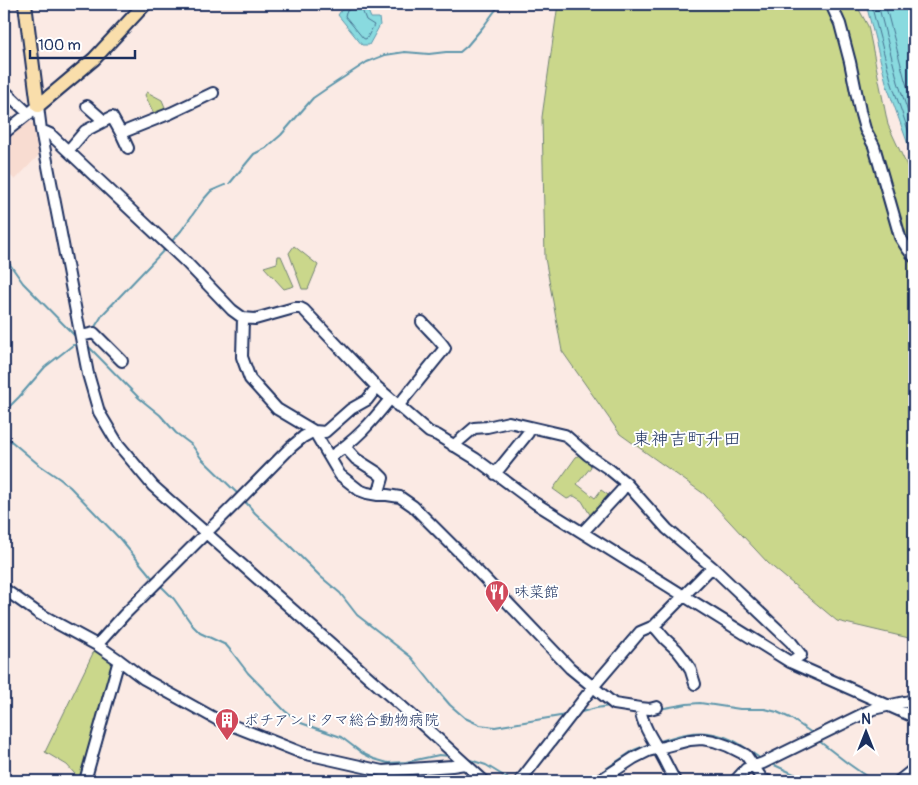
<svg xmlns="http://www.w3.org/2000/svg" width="918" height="785" font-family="Pangolin,'Klee One',sans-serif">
  <rect width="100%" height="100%" fill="#fbeae4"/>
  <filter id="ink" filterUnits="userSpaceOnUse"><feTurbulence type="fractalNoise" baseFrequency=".02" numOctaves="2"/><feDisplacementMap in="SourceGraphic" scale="10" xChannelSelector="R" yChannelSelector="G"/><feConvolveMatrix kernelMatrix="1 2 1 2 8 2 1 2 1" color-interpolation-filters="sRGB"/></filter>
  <g filter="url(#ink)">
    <path fill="#f8dcd1" d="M29,121L36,125L41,153L15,180L4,169V142Z"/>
    <path fill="#cad78b" stroke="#728374" d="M558,4H856L868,26L888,125L914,181V638H909L837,621L768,563L704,494L620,434L562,351L545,258L542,117Z
      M147,92L162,100L167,112L155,116L145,95Z
      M294,246L318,265L308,289H302L289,253Z
      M278,256H281L294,286L284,289L264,267L277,263Z
      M581,454L589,461L591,467L577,484L595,498L601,490L611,497L592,518L582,501L574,496L567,499L553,489L576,457Z
      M95,649L111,658L113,665L81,781L67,765L45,752Z"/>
    <path fill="#89dadf" stroke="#5d96ab" d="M349,4H365L371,18H379L380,25L369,45H362L338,15L343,8Z
      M866,4H914V161L887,86Z"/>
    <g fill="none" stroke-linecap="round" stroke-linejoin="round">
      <path stroke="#477392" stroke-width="1" d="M351,4V8L346,12L345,16L363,38L365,39L367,38L374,25L366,20L361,7L360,4
        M871,4L892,84L914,147
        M878,4L898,82L914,130
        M885,4L905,80L914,107"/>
      <path stroke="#5d96ab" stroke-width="2" d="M230,183L254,154L266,148L281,135L313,98L329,87L367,62L385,55L405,52L429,54L446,52H460L467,46L483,27L500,4
        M171,242L181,231L203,200L211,191L225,185
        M4,256L23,283L76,337
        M93,330L103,314L166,248
        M88,347L90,348L139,398L160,415L176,433L192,445L201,458L239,495
        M4,412L19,397L45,367L73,345H78
        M4,435L38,464L60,479L70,487L120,539L154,580
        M244,500L255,513L286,542L321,577L340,593L357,615L411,657L438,691L450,705L465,718L480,725L495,727L566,715
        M160,585L174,599L193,626L200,633L226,645L232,652L248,673L285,711L301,723L341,737L362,753L374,759L388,763L406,762L439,755L450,756
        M659,709L687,704L700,703L740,709H765L777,712L790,718L812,733
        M578,713L596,708L610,706
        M819,741L846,762L873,781
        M657,742C684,733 705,727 732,740C743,745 752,753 761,759
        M467,759L486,765L512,781
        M770,763L809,781
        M588,781L634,750L650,744"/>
      <g stroke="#1b2f5e" stroke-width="14">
        <path id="minor" d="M831,4L840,24L850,62L860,111L865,129L874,146L900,237L907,248L914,257
          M4,91L8,94L29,114
          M38,106L41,130L88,374L99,412L118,444L153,486L425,727L484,781
          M87,106L104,121
          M41,130L50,134L68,151L186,262L232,310L243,318L255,319L294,308H300L304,310L377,387L429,432L437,435L476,459L535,503L790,662L914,717
          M4,133L38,106
          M121,133L128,148
          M68,151L85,131L112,117L121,133L171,113L213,93
          M243,318L242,357L250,379L277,409L314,431L340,475L359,490L367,493L378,495H387L400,497L413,506L466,559L570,668L614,704L640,708L650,709L657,707
          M81,336L94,333L122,361
          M398,406L445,348C441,341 428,329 422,322
          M453,446L474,428L487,427L509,422L565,435L588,455L609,469L626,483L667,529L712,567
          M345,447L356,459L378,473L383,478L378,495
          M330,457C356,440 371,423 390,399
          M495,474L528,433L530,428
          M583,532L621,491L626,483
          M4,589L38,613L97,645L119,660L144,679L216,719L302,753L382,771L452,766L465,764
          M654,626L665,639L677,650L684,659L690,668L695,684
          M97,645L124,615L237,502L291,447L303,437L314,431L325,432L351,409L367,400L377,387
          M640,708C642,723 650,736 658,749C664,759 669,770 675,781
          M85,781L119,660
          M520,781L593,687L640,632L654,626L712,567L791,642L801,655L790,662
          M599,781L634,758L648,751L690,740L702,739L714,741L728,746L746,755L762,779L767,781
          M735,781L746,769L763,763L873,709L914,700
          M899,781L914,769"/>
      </g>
      <g stroke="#1b2f5e" stroke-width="16">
        <path id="major" d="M25,4L38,106
          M38,106L94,59L145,4"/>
      </g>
      <use href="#minor" stroke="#fff" stroke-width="10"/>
      <use href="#major" stroke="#f9deab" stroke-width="12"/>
    </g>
  </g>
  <defs>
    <g id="restaurant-pin" transform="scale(1.25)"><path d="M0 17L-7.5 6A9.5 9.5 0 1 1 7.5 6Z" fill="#d1495b" stroke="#fff"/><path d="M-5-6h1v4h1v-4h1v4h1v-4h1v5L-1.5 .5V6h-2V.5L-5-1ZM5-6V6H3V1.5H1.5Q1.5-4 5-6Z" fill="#fff"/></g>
    <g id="building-pin" transform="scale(1.25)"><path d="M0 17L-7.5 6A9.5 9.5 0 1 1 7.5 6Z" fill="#d1495b" stroke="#fff"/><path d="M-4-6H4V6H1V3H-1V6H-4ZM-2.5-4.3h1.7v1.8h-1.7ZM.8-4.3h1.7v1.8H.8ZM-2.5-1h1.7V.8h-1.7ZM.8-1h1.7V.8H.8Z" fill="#fff"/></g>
  </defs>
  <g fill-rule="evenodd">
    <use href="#restaurant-pin" x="497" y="592"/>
    <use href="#building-pin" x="227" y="720"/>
  </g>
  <g text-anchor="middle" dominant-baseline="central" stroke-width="4" stroke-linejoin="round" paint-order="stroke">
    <g font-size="15" fill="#1b2f5e" stroke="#fff" text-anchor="start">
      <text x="514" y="592">味菜館</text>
      <text x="244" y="720">ポチアンドタマ総合動物病院</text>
    </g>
    <g font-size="18" fill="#1b2f5e" stroke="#fff">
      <text x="687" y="439">東神吉町升田</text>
    </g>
  </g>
  <rect width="918" height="785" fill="none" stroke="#fff" stroke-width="20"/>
  <rect x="10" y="10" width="898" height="765" fill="none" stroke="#1b2f5e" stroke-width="2" filter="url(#ink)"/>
  <g transform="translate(866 732)" stroke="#ffffff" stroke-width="4" paint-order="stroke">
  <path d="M0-4L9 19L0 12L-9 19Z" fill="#1b2f5e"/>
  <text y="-8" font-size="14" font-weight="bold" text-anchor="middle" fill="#1b2f5e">N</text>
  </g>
  <path d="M30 50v8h105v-8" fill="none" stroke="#1b2f5e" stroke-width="2.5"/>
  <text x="38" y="50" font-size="15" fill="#1b2f5e" stroke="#ffffff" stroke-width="4" paint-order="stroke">100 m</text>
</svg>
